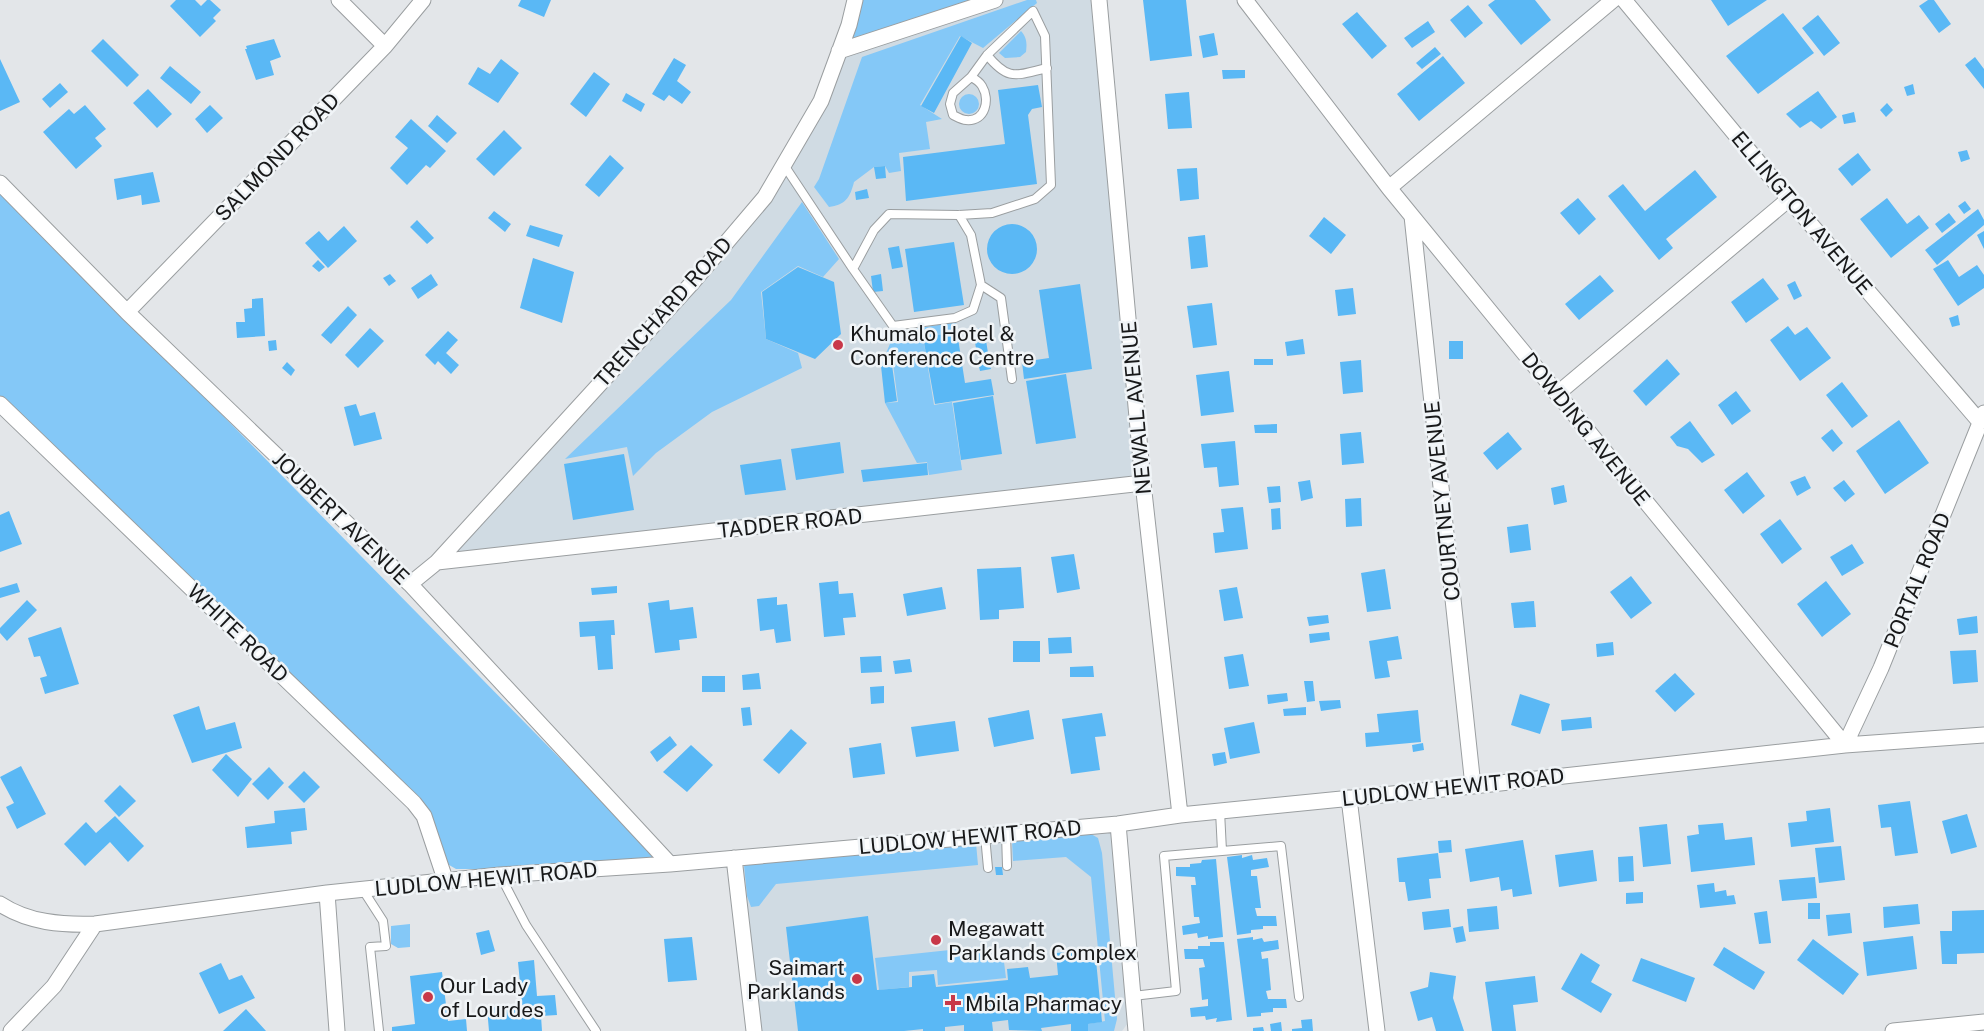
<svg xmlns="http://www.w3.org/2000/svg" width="1984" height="1031" font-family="'Public Sans',sans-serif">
  <rect width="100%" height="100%" fill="#e3e6e9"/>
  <path fill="#d0dbe3" d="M1002,0H1097L1139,480L448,556L767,200L841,53Z
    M1114,828L1131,1019L1122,1031H761L739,861Z"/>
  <path fill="#84c8f7" d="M857,0H975L846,43Z
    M1027,0H1036L1037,3L983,48L960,36L920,105L942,119L926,122L930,149L899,153L901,171L889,173L885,166L874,167L854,182C850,198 845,205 829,207L814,187L819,179L862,57Z
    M1021,31C1027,38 1027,43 1026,52L1020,57L1005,58L999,53Z
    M959 104a10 10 0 1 1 20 0a10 10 0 1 1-20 0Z
    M0,189L660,860L499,869H456L444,862L429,814L0,398Z
    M802,202L839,259L823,277L798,266L761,292L766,339L798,353L802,368L712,412L656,453L633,476L627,447L565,459L731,300Z
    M956,322L957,332L923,337L934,405L952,402L962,470L929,475L927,462L917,463L885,403L898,402L893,364L881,365L895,332Z
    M1091,834L1098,838L1102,853L1117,1019L1114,1031H1088V1024L1105,1021L1091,877L1066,857L1013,861L1012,841Z
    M976,843L978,865L776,884L759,906L751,907L747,896L744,865Z
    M410,924V947L398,948L391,944V926Z
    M987,946L988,956L1003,954L1006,978L938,985L937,970L909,972V987L879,990L875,958Z"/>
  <path fill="#5ab8f5" d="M176,0H195L201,6L207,0H210L221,10L213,18L216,21L200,37L170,6Z
    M521,0H551L544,17L518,6Z
    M1143,0H1186L1192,56L1150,61Z
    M1495,0H1535L1551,20L1521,45L1488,5Z
    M1711,0H1767L1728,26Z
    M1928,0H1934L1951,24L1939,33L1919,6Z
    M1468,5L1483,23L1465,38L1450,20Z
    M1357,12L1387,46L1372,59L1342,24Z
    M1783,13L1814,53L1758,94L1726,56Z
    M1818,15L1840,43L1824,56L1802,28Z
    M1428,21L1435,32L1412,48L1404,38Z
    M1214,33L1218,55L1203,58L1199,36Z
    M961,36L972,43L934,113L921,106Z
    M103,39L139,75L127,87L91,51Z
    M274,39L281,57L270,61L274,75L256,80L245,49H247L246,46Z
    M1435,47L1441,54L1422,69L1416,63Z
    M1443,56L1465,83L1419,121L1397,94Z
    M1975,57L1984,69V89L1965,65Z
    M674,58L686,65L677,81L691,92L682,104L669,95L664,101L652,94Z
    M0,59L20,102L0,111Z
    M501,59L519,73L498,103L468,84L478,67L490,74Z
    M170,66L201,92L191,104L160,78Z
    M1222,70H1245V78L1223,79Z
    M594,72L610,84L586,117L570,104Z
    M60,83L68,92L50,108L42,99Z
    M1913,84L1915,94L1907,96L1904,87Z
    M1038,85L1042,107L1032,109L1028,115L1037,184L906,201L903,157L1005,144L998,90Z
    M148,89L172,114L157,128L133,103Z
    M1818,91L1837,117L1821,129L1811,121L1800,128L1786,114Z
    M1189,92L1192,128L1168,129L1165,94Z
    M626,93L645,104L641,112L622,101Z
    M1887,103L1893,110L1886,117L1880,110Z
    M85,105L106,129L95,138L102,146L76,169L43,132L69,109L74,114Z
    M210,105L223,118L207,133L195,119Z
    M1854,112L1856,122L1844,124L1842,115Z
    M437,115L457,133L447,143L428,126Z
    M411,119L446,151L430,168L426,165L407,185L390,168L408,148L395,137Z
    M504,130L522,148L494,176L476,159Z
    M1967,150L1970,159L1961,162L1958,152Z
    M1858,153L1871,170L1852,186L1838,169Z
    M610,155L624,168L599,197L585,185Z
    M885,166L886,178L876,179L874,167Z
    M1197,168L1199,199L1180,201L1177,169Z
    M1695,170L1717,197L1666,239L1673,248L1659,260L1608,196L1623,184L1645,211Z
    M153,172L160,202L142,205L141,195L117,200L114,179Z
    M867,189L869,198L856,200L855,192Z
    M1578,198L1596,219L1579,235L1560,213Z
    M1887,198L1907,224L1919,215L1929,228L1891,258L1860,219Z
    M1965,201L1971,209L1964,214L1958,206Z
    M1978,209L1984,220V225L1937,265L1925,250Z
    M494,211L511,224L505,232L488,218Z
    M1949,213L1956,222L1942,233L1935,224Z
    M1324,217L1346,235L1331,254L1309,236Z
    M417,220L434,238L427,244L410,227Z
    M987 249a25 25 0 1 1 50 0a25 25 0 1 1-50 0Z
    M530,225L563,235L559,247L526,236Z
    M344,226L357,241L328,268L305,243L319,231L328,241Z
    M1984,231V249L1977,235Z
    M1205,235L1208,267L1191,269L1188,237Z
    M954,242L964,305L914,312L905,249Z
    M899,246L903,267L892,269L888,248Z
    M533,258L574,272L562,323L520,308Z
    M318,260L325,267L319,272L312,266Z
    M1948,260L1959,277L1977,265L1984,275V288L1958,306L1933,269Z
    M798,267L834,282L841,334L815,359L766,339L762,292Z
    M390,274L396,281L389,286L383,278Z
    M431,274L438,285L418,299L411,288Z
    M881,274L883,291L873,292L871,276Z
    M1600,275L1614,291L1579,320L1565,304Z
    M1763,278L1779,299L1746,323L1731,302Z
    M1795,281L1802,296L1794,300L1787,285Z
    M1080,284L1092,369L1024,379L1022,362L1049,358L1039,290Z
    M1353,288L1356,314L1338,316L1335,290Z
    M263,298L265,336L237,338L236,322H245L244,309L252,308V299Z
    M1212,303L1217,345L1193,348L1187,306Z
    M348,306L357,315L331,344L321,335Z
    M1958,315L1960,325L1952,327L1949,318Z
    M1788,326L1795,335L1807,327L1831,358L1800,381L1770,340Z
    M370,328L384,341L358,368L345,355Z
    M984,328L988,353L977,355L973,329Z
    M448,331L458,340L446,353L459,365L451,374L438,361L435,365L425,355Z
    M957,332L965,383L991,379L994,395L935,404L923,337Z
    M1303,339L1305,354L1287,356L1285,342Z
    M276,340L277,350L269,351L268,341Z
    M1449,341H1463V359H1449Z
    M1254,359H1273V365H1254Z
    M1667,359L1680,374L1646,406L1633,391Z
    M989,360L991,369L980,371L978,362Z
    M1361,360L1363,392L1343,394L1340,362Z
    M287,362L295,370L291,376L282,368Z
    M892,365L897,401L885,403L881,366Z
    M1229,371L1234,412L1201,416L1196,375Z
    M1066,374L1076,438L1036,444L1026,381Z
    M1842,382L1868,416L1852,428L1826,395Z
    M1736,391L1751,411L1732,425L1718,405Z
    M993,396L1002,454L961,460L953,403Z
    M356,404L360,416L375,412L382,439L354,446L344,407Z
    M1899,420L1929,463L1885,494L1856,451Z
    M1690,421L1715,455L1702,463L1688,449L1677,446L1670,437Z
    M1277,424V433H1255L1254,425Z
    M1832,429L1843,443L1833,452L1821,438Z
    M1361,432L1364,463L1342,465L1340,434Z
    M1508,432L1522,449L1497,470L1483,453Z
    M1235,441L1239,485L1219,487L1217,467L1204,468L1201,444Z
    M840,442L844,473L796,480L791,449Z
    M624,454L634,510L573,520L564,464Z
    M781,459L786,490L745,495L740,465Z
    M927,463L928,475L863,482L861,470Z
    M1747,472L1765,496L1743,514L1724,490Z
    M1805,476L1811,488L1797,496L1790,482Z
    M1310,480L1313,498L1301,501L1298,482Z
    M1844,480L1855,494L1845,502L1833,488Z
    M1564,485L1567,502L1554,505L1551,488Z
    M1280,486L1281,502L1269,503L1267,487Z
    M1361,498L1362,526L1346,527L1345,499Z
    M1243,507L1248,549L1215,553L1213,533L1224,532L1221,509Z
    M1280,508L1281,529L1272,530L1271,509Z
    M9,511L22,544L0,552V515Z
    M1780,519L1802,549L1782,564L1760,534Z
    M1528,524L1531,550L1510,553L1507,527Z
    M1852,544L1864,563L1842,576L1830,557Z
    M1074,554L1080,589L1057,593L1051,557Z
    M1021,567L1024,608L999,610V619L980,620L977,569Z
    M1385,569L1391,609L1367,612L1361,573Z
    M1631,576L1652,603L1631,619L1610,592Z
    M838,581L839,594L853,593L856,617L843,618L845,635L824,637L819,583Z
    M1826,581L1851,614L1822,637L1797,604Z
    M17,583L20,592L0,598V588Z
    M617,586V593L592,595L591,588Z
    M942,587L946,609L907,616L903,594Z
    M1237,587L1243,618L1224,621L1219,590Z
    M777,597V605L787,604L791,641L776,643L774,629L760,631L757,599Z
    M27,600L37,610L7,641L0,633V628Z
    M669,600L670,610L693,607L697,638L679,640L680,650L655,653L648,603Z
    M1534,601L1536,627L1514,628L1511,603Z
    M1328,615L1329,623L1309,626L1307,617Z
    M1977,616L1978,633L1959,635L1957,619Z
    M614,620L615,635H611L613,669L598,670L595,636L580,637L579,622Z
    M61,627L79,684L45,694L40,678L47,676L40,656L34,657L28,638Z
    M1329,632L1330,640L1310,643L1309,634Z
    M1398,636L1402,659L1387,661L1390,677L1375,679L1369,641Z
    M1071,637L1072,653L1049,654L1048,638Z
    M1013,641H1040V662H1013Z
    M1613,642L1614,655L1597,657L1596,644Z
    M1976,650L1978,682L1953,684L1950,651Z
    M1243,654L1249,686L1229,689L1224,657Z
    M881,656L882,672L861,673L860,657Z
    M910,659L912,672L895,674L893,661Z
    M1093,666L1094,677H1070V667Z
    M759,673L761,689L743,690L742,675Z
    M1675,673L1695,694L1675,712L1655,691Z
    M702,676H725V692H702Z
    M1304,681H1313L1315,701L1307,702Z
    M884,686V703L871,704L870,687Z
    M1287,693L1288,701L1268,704L1267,695Z
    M1520,694L1550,704L1540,734L1511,725Z
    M1340,700L1341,708L1321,711L1319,701Z
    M199,706L206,730L235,722L242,748L192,763L173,715Z
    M750,707L752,725L743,726L741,708Z
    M1306,707V715L1284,716L1283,709Z
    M1029,710L1034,739L994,747L988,718Z
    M1418,710L1421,742L1366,747L1365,733L1379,732L1377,714Z
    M1102,713L1106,736L1095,737L1100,770L1071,774L1062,719Z
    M1591,717L1592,728L1562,731L1561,720Z
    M955,721L959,751L916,757L911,727Z
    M1254,722L1260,753L1230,759L1224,728Z
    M791,729L807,743L779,774L763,760Z
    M670,736L677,745L657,762L650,752Z
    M881,743L885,774L853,778L849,748Z
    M1423,743L1424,750L1413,752L1412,745Z
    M691,745L713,765L687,792L663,772Z
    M1225,752L1227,763L1214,766L1212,754Z
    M226,754L252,779L238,797L212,770Z
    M21,766L46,814L17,829L6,807L14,803L0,777Z
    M269,767L284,783L268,800L252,784Z
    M304,771L320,787L304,803L288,787Z
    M120,785L136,801L119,817L104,801Z
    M1910,801L1918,853L1895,856L1891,827L1881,828L1878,805Z
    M305,808L307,830L291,832L292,844L247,848L245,827L275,823L274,811Z
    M1830,808L1834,842L1791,847L1788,823L1807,821L1806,811Z
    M1967,814L1977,847L1951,854L1942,821Z
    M115,816L144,846L128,862L110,842L85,866L64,844L86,822L96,833Z
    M1723,823L1725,840L1752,837L1755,865L1691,872L1687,836L1699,834L1698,825Z
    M1667,824L1671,864L1643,867L1639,827Z
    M1451,840L1452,852L1439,853L1438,841Z
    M1523,840L1532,894L1513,897L1512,889L1501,891L1499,877L1470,882L1465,849Z
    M1841,846L1845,880L1819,883L1815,848Z
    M1593,850L1597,881L1559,887L1555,855Z
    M1438,853L1441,878L1429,879L1431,898L1408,901L1405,882H1399L1397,858Z
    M1242,855V858L1252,855L1253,860L1267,858L1269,867L1251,870V876H1257L1261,908H1255L1257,916H1276L1277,926H1263V929L1251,930V933L1237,935L1227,857Z
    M1633,856L1634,881L1619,882L1618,857Z
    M1216,859L1223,937L1208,939V936L1198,938L1197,933L1183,935L1182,926L1200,923L1199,917H1194L1191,885H1196L1195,877L1176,876V867H1190V864L1201,863L1202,860Z
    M995,867H1002L1003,875H996Z
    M1815,877L1817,898L1782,901L1779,880Z
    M1714,883L1715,892L1726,890L1727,896L1734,895L1736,904L1700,908L1697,885Z
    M1643,892V903L1626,904V893Z
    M1808,903H1820V919H1808Z
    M1918,904L1920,924L1884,928L1883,907Z
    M1497,906L1499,929L1469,932L1467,909Z
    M1449,909L1451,927L1424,930L1422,912Z
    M1984,910V953L1957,954V964H1942L1940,931H1952V911Z
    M1767,911L1771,943L1759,944L1754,913Z
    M1850,913L1852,933L1828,936L1826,915Z
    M868,916L877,990L912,987V976L934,974L936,987L1008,980L1007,969L1028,967L1030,978L1058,975L1056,953L1095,950L1102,1022L1088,1024V1031H1071V1024L1041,1028L1042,1031L1009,1030L1008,1020L992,1022L993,1031H964V1025L945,1027V1031H923V1029L904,1031H798L786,927Z
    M1463,926L1466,941L1456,943L1453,928Z
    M489,930L495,951L481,955L476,933Z
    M1913,936L1917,969L1867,976L1863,942Z
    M692,937L697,980L668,982L664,939Z
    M1253,937V940L1262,938L1264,942L1278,940L1279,949L1261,952L1262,959L1268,958L1271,990L1266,991L1268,999H1286L1287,1008H1273V1012L1261,1013V1016L1247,1017L1237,939Z
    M1813,939L1859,974L1843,995L1797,960Z
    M1210,942H1224L1232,1020L1216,1022L1217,1018L1206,1020L1205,1016L1191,1017L1190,1008L1208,1006V999L1202,1000L1199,968L1205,967L1203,959H1185L1184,949H1198V946H1210Z
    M1724,947L1765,972L1754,990L1713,965Z
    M1581,953L1600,965L1591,982L1612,994L1601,1013L1561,989Z
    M1641,958L1695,978L1686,1002L1632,981Z
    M534,960L537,996L555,995L557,1015L541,1016L542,1031H489L487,1008L522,1004L518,962Z
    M221,963L229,980L242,975L255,998L219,1014L199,973Z
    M442,972L448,1021L466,1019L467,1031H392V1027L415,1024L410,976Z
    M1430,972L1456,976L1453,998L1464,1031H1436L1432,1017L1418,1021L1410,992L1428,987Z
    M1535,976L1538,1002L1513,1005L1516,1031H1492L1485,982Z
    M246,1009L266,1031H223Z
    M1312,1019L1313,1031H1292V1029L1302,1028L1301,1020Z
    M1281,1022L1282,1031H1271L1270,1024Z
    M1263,1027L1264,1031H1253V1028Z"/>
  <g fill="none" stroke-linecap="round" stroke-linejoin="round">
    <g stroke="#9a9ea0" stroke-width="10">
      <path id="lane" d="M987,55C1009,82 1016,75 1047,68
        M784,165L853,269L874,230L889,214L959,215L992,213L1035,199L1051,185L1045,36L1033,11L987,55L971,77L953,93L950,104L953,115C957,117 962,120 966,120C986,122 990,99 982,86C979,81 975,79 971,77
        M959,215L971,235L981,285L1001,298L1012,379
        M853,269L893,326L955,318L973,310L981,285
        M1006,834L1007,866
        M985,836L988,868
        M1222,851L1281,846L1299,997
        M500,875L526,925L596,1031
        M363,890L383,921L386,946L370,947L379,1031
        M1133,996L1176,991L1164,856L1222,851L1220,811"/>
    </g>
    <g stroke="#9a9ea0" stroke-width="17">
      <path id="street" d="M339,0L385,46
        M1099,0L1143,483L1180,815
        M1245,0L1389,188L1845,745L1984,735
        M1624,0L1789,199L1980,422L1984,421
        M839,51L995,0
        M0,183L127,312L410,584L670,864
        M1389,188L1613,0
        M1412,216L1473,786
        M127,312L385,46L423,0
        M1557,394L1789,199
        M0,404L414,803L424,816L446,882
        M437,562L1143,483
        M410,584L437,562L692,283L765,197L821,101L849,25L855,0
        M1349,798L1377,1031
        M1118,824L1136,1031
        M734,858L754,1031
        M327,893L337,1031
        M0,904C29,923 62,925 95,924L327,893L500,875L670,864L1118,824L1180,815L1473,786L1845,745L1881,668L1984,413
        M11,1031L54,986L95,924
        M1893,1031L1984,1022"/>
    </g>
    <use href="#lane" stroke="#fff" stroke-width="8"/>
    <use href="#street" stroke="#fff" stroke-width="15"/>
  </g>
  <g fill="#c83849" stroke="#f0f4f7" stroke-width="2">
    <circle cx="838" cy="345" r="6"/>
    <circle cx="936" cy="940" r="6"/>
    <circle cx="857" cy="979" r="6"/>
    <circle cx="428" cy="997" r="6"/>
    <path d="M950 994h6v6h6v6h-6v6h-6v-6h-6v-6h6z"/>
  </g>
  <g text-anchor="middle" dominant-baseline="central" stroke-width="5" stroke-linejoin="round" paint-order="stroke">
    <g font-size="21" fill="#18191a" stroke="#f0f4f7">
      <text transform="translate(277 157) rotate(-46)">SALMOND ROAD</text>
      <text transform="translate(1802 213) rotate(50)">ELLINGTON AVENUE</text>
      <text transform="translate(663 312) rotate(-48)">TRENCHARD ROAD</text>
      <text transform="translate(1136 408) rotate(-95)">NEWALL AVENUE</text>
      <text transform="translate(1586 429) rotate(51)">DOWDING AVENUE</text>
      <text transform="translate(1442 501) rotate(-96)">COURTNEY AVENUE</text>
      <text transform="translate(341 518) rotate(44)">JOUBERT AVENUE</text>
      <text transform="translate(790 523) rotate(-6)">TADDER ROAD</text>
      <text transform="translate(1917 580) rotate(-68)">PORTAL ROAD</text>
      <text transform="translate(238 633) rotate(44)">WHITE ROAD</text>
      <text transform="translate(1453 787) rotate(-6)">LUDLOW HEWIT ROAD</text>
      <text transform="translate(970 837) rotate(-5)">LUDLOW HEWIT ROAD</text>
      <text transform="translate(486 879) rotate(-5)">LUDLOW HEWIT ROAD</text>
    </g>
    <g font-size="21" fill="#18191a" stroke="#f0f4f7" text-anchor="start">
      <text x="850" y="333">Khumalo Hotel &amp;<tspan x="850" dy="24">Conference Centre</tspan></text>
      <text x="948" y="928">Megawatt<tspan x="948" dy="24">Parklands Complex</tspan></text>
      <text x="845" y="967" text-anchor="end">Saimart<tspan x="845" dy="24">Parklands</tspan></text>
      <text x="440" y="985">Our Lady<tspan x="440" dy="24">of Lourdes</tspan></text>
      <text x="965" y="1003">Mbila Pharmacy</text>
    </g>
  </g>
</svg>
